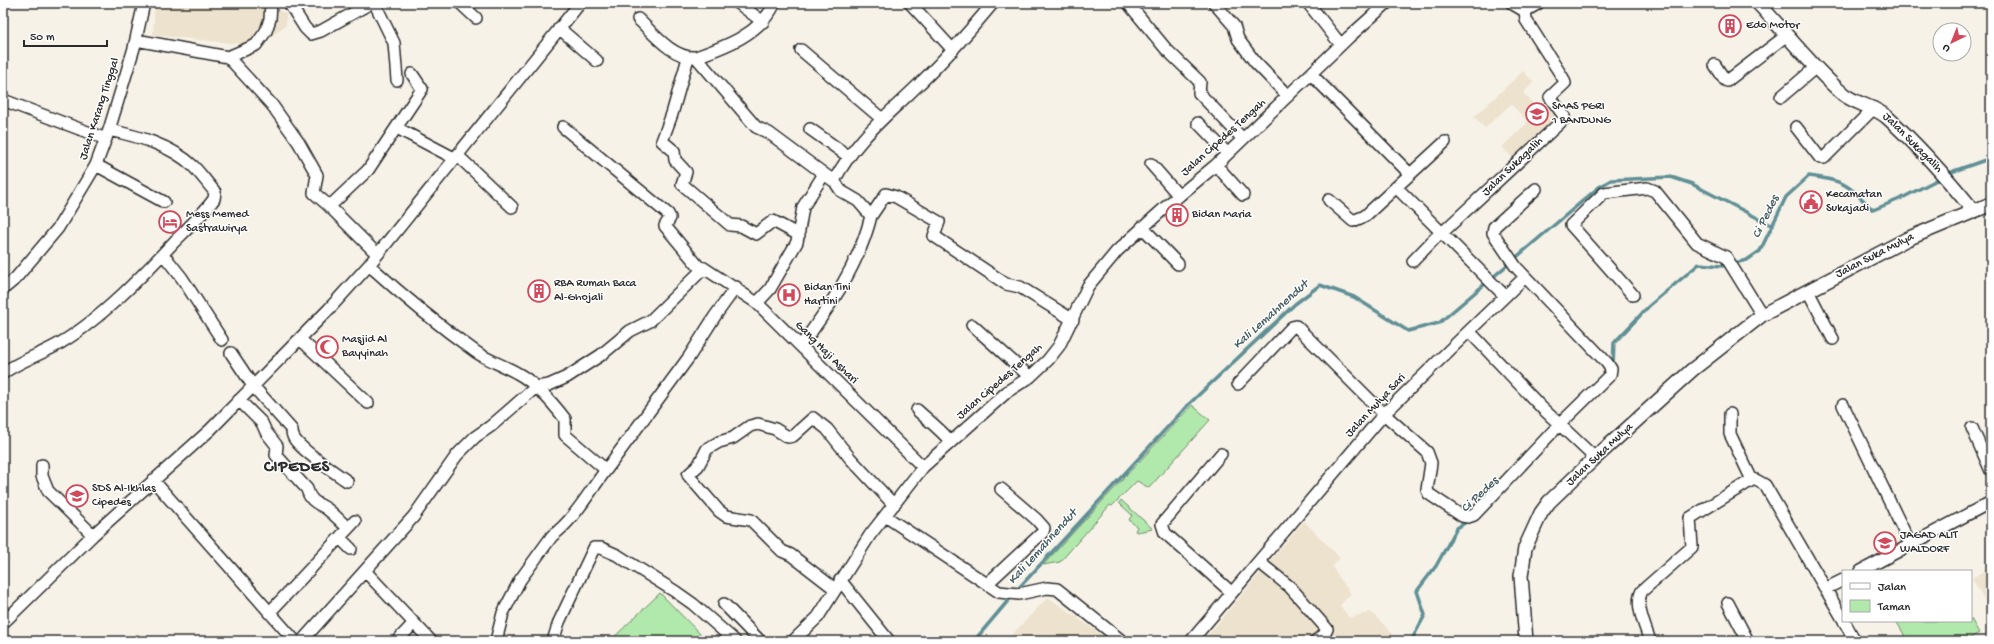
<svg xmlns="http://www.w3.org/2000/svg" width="1994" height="644" font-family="'Gochi Hand',sans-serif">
  <rect width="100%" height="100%" fill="#f7f2e8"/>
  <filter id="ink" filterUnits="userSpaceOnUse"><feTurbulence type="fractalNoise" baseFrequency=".025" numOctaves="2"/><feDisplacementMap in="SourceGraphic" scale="8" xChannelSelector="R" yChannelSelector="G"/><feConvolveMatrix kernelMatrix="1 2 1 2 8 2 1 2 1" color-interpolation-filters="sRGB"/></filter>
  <g filter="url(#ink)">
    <path fill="#ede2cd" d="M155,3H278L277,10L286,13V25L259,46L153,35Z
      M1523,71L1534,82L1523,93L1540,111L1546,106L1558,119L1515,160L1502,147L1528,122L1511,104L1485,128L1474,117Z
      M1304,521L1340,558L1332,567L1351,594L1340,605L1349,618L1371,612L1393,634L1386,641H1203Z
      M1991,567V602L1987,605L1972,578Z
      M1048,597L1110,641H1006Z"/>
    <path fill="#b1e8ab" stroke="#6e8a6b" d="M1192,405L1210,420L1149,488L1137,481L1112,506L1110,505L1060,562L1043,565Z
      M1121,500L1153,529L1137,532L1135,531L1137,527L1129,520L1132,515L1119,503Z
      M660,593L707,641H610Z
      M1971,619L1979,633L1965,641H1908L1896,621H1971Z"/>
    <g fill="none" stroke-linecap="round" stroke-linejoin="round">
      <path stroke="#5f8f95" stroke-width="3.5" d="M1613,366L1614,343L1649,306L1699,264L1722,266L1747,260L1760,251L1786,197L1809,176C1846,181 1847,184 1873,210L1902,198L1954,171L1991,158
        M1016,591L1188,405L1295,304L1320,285L1354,297L1408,331L1439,323L1599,187L1611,180L1671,177L1692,184L1773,226
        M974,641L1012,596
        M1411,641L1425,615L1417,591L1436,566L1457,528L1469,520"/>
      <g stroke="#2b2b2b" stroke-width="14">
        <path id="minor" d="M289,3L305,28L311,34L321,31L371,3
          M377,3V8L394,43L397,80
          M460,3L476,18
          M738,3L763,22
          M910,3L953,50
          M1128,3L1166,49L1200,82L1199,93L1243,139
          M1214,3L1234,26L1238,39L1255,62L1288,96
          M1308,3L1341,45
          M638,19C653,33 673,59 696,57L756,127L769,133L835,182L841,191L858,201L871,216C859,265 830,306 801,346
          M559,28L597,61
          M136,40L228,57L256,45L266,31L270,19L271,3
          M801,50L882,119
          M228,57L272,105L299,143L317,175L314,193L328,205L377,254
          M696,57C727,46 760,34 775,3
          M688,58L672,114L662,141L674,151L675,160L686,172L682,184L730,225L741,226L756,234L773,221L799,235
          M1715,65L1725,80L1727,81L1787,35
          M1311,74L1410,174
          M1781,97L1816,67
          M3,100L106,139
          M1198,123L1227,153
          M563,127L668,214L670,218L665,226L699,267L704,268L757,303L923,467
          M1796,127L1820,158H1824L1874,108
          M397,128L454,158
          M810,129L848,156
          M457,155L512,207
          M1151,164L1179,196
          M96,165L164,202
          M1216,165L1243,195
          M834,181C855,141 883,119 914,89C943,62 968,33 993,3
          M1396,187L1505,296
          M1329,200L1353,221L1365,216L1445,142
          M330,206L368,170L422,89L412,74
          M871,216L886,194L896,197L939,222L934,236L1006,284L1020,287L1073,320
          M1142,227L1178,264
          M1442,233L1564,119V116L1550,97L1565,83L1563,78L1526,20L1525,10
          M163,254L182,278L222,340
          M1413,261L1441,232
          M369,265C403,296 438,325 476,352C489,361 503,365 517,373C536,383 552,402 565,419V435L606,470L689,357L715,316L736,287
          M3,289L15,279L58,228L96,165L109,130L134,48L144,3
          M1808,291L1833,339
          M1633,295L1571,225L1604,193L1647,188L1655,191L1697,243L1726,257L1762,315
          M757,303L770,289L797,242L803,207L824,174
          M972,325L1030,377
          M1469,331L1525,277
          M300,339L368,403
          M231,353L253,386L292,430C292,432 292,434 293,436C297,448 336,473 347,481
          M3,373C21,360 43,354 62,342C102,318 143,275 175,241C188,228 203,214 214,199L215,192C208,184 201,174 193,166C171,145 137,136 109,130
          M1238,384L1292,327L1296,326L1384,414L1427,452L1431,463L1427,490L1429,494L1462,516L1468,517L1474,515L1559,425L1610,375L1611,369L1607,363L1516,267L1493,233L1494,227L1536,189
          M239,400L262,423L266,432L277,446L276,455L307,489C310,502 318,503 327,509C334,514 341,522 348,528
          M1843,405L1911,546
          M917,410C929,421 941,430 951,442
          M1730,414V434L1752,480
          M1972,428L1991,471
          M1221,454L1162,524L1165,533L1231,592
          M42,465V476L48,491L93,535
          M153,480L295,641
          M885,516L999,592L1019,594L1047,588L1057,589L1122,641
          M340,538L351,549
          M1259,562L1290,587L1327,629L1324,635L1315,641
          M365,571L431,641
          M1861,571L1991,502
          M840,580L889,641
          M987,584L1043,532L1044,528L1036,519L1001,489
          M1827,588L1843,580
          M835,589L791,555L782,551L751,520L726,516L719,511L688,475L698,466L707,449L719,442L733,438L750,426L758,424L775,429L788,437L793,436L813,418L827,429L850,458L894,505
          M1728,603L1748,641
          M724,604L760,641
          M269,613L355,521
          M1844,621L1855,641
          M3,623L93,535L210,430L329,309L369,265L580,3
          M302,641L414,516L457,455L475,437L491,426L536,387L549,385L567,377L601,355L630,331L650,321L704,268
          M397,641L413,624
          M496,641L503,613L520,580L552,536C574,520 589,492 606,470
          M553,641L559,622L594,548H601L617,555L676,592L693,604L735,641
          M793,641L818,617L870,535L923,467L1008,391L1030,377L1048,360L1059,346L1088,286L1117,251L1169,204L1216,165L1349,37L1387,3
          M1191,641L1384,414L1469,331L1541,407L1595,458
          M1650,641C1646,628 1634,604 1642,591L1692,547L1690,518L1752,480H1756L1765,485L1843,619"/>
      </g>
      <g stroke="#2b2b2b" stroke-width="16">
        <path id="tertiary" d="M1513,3L1525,10L1537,3
          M1758,3C1786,33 1812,67 1843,94C1857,105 1875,106 1888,118C1919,146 1947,178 1973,210
          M1526,641L1521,576L1525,548L1541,513L1549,502L1595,458L1692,370L1762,315L1907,239L1991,204"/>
      </g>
      <use href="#minor" stroke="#fff" stroke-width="11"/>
      <use href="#tertiary" stroke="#fff" stroke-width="13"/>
    </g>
  </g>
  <defs>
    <g id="building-ring" transform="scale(1.15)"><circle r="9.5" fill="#fff" stroke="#d1495b" stroke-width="1.5"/><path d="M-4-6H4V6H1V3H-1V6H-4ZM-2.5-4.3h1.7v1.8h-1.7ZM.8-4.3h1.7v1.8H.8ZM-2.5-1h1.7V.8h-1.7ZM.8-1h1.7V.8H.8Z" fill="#d1495b"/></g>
    <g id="school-ring" transform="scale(1.15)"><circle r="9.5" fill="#fff" stroke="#d1495b" stroke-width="1.5"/><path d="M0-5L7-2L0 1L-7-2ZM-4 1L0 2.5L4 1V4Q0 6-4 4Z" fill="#d1495b"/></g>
    <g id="civic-ring" transform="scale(1.15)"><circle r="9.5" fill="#fff" stroke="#d1495b" stroke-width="1.5"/><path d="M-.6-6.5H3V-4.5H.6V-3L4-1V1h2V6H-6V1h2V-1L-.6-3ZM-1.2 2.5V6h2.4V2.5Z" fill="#d1495b"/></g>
    <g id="hotel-ring" transform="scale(1.15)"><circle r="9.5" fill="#fff" stroke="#d1495b" stroke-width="1.5"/><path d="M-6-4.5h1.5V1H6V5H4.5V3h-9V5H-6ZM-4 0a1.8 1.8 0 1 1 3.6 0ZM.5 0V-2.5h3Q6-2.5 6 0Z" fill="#d1495b"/></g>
    <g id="hospital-ring" transform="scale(1.15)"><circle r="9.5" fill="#fff" stroke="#d1495b" stroke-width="1.5"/><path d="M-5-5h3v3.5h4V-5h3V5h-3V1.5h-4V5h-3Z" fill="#d1495b"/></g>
    <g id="mosque-ring" transform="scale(1.15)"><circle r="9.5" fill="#fff" stroke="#d1495b" stroke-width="1.5"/><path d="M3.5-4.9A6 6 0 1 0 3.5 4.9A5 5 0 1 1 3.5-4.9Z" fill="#d1495b"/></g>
  </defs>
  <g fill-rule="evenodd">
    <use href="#building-ring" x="1730" y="26"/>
    <use href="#school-ring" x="1537" y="114"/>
    <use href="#civic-ring" x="1811" y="202"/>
    <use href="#building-ring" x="1177" y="215"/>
    <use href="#hotel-ring" x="170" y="222"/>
    <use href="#building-ring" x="539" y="291"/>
    <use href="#hospital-ring" x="789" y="295"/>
    <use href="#mosque-ring" x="327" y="347"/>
    <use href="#school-ring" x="77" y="496"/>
    <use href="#school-ring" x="1885" y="543"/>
  </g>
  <g text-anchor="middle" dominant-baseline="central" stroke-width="3" stroke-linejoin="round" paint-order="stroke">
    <g font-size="12" fill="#2b2b2b" stroke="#fff" text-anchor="start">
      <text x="1746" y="26">Edo Motor</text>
      <text x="1552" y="107">SMAS PGRI<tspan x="1552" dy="14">1 BANDUNG</tspan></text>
      <text x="1826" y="195">Kecamatan<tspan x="1826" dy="14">Sukajadi</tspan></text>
      <text x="186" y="215">Mess Memed<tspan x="186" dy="14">Sastrawirya</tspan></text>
      <text x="1192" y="215">Bidan Maria</text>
      <text x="554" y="284">RBA Rumah Baca<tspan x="554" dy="14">Al-Ghojali</tspan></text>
      <text x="804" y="288">Bidan Tini<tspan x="804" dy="14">Hartini</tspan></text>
      <text x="342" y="340">Masjid Al<tspan x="342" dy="14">Bayyinah</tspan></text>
      <text x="92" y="489">SDS Al-Ikhlas<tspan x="92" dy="14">Cipedes</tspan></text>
      <text x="1900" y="536">JAGAD ALIT<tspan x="1900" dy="14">WALDORF</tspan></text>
    </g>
    <g font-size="12" fill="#2b2b2b" stroke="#fff">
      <text transform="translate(100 109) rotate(-72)">Jalan Karang Tinggal</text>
      <text transform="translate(1224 138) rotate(-42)">Jalan Cipedes Tengah</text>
      <text transform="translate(1912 143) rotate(45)">Jalan Sukagalih</text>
      <text transform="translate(1513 167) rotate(-44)">Jalan Sukagalih</text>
      <text transform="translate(1875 256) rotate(-27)">Jalan Suka Mulya</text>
      <text transform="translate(826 353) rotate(45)">Gang Haji Ashari</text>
      <text transform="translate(1000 382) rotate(-41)">Jalan Cipedes Tengah</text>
      <text transform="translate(1376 406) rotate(-47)">Jalan Mulya Sari</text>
      <text transform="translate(1600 455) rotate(-43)">Jalan Suka Mulya</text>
    </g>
    <g font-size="13" font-style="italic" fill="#455d60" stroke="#fff">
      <text transform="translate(1766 217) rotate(-64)">Ci Pedes</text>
      <text transform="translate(1271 315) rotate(-42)">Kali Lemahnendut</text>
      <text transform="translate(1480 495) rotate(-43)">Ci Pedes</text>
      <text transform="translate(1043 547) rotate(-48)">Kali Lemahnendut</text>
    </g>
    <g font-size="16" font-weight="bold" letter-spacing="1" fill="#2b2b2b" stroke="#fff">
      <text x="297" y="468">CIPEDES</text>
    </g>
  </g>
  <rect width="1994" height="644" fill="none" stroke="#fff" stroke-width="16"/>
  <rect x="8" y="8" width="1978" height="628" fill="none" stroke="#2b2b2b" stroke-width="1.5" filter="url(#ink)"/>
  <rect x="1842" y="570" width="130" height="52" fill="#ffffff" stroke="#aaaaaa"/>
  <rect x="1850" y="583" width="20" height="6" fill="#ffffff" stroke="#aaaaaa"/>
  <text x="1878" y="590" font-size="12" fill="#2b2b2b">Jalan</text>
  <rect x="1850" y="600" width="20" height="12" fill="#b1e8ab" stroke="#aaaaaa"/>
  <text x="1878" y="610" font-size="12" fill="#2b2b2b">Taman</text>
  <g transform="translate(1952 42) rotate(223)"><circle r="19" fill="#ffffff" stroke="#aaaaaa"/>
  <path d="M0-3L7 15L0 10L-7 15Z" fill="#d1495b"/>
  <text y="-6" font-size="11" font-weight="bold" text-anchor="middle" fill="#2b2b2b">U</text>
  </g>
  <path d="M24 40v6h83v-6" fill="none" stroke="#2b2b2b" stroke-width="2"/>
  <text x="30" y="40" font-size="12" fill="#2b2b2b" stroke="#ffffff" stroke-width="3" paint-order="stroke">50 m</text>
</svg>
